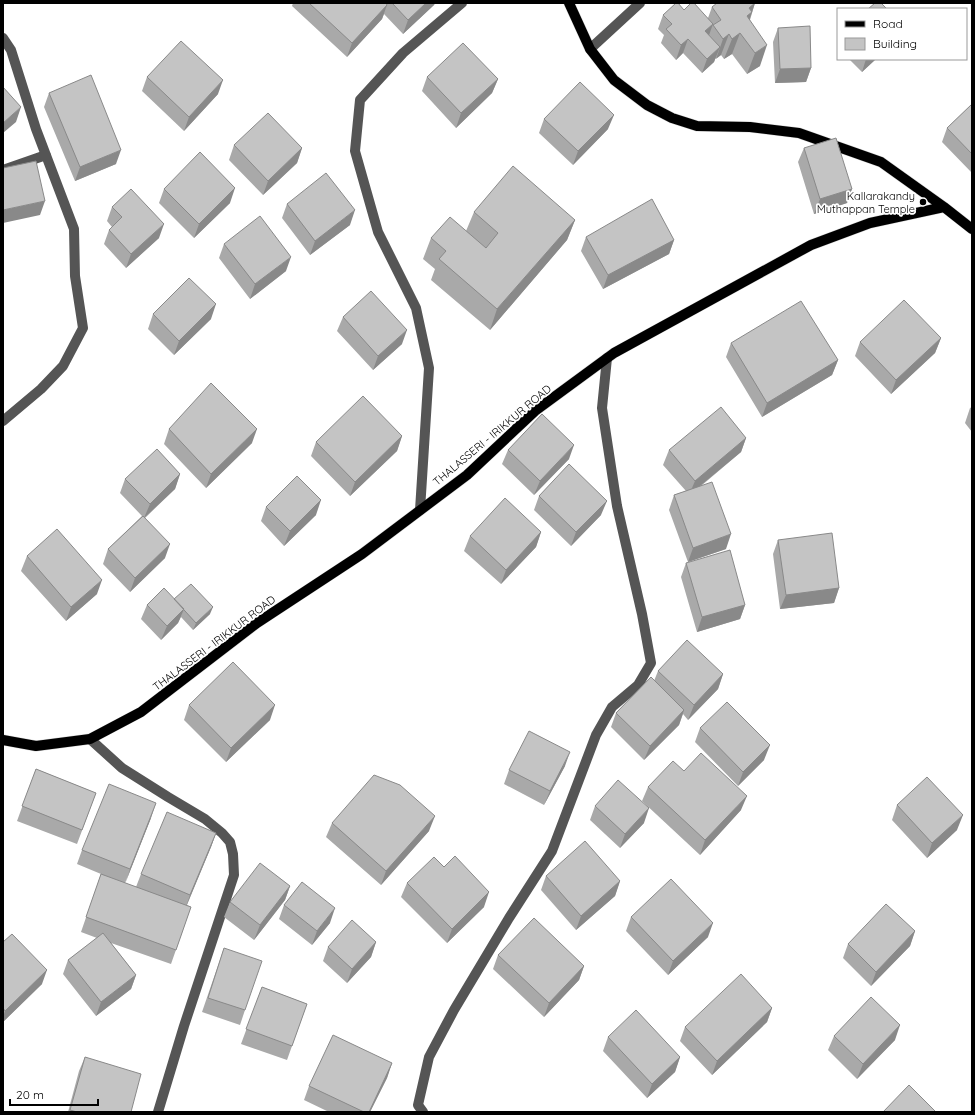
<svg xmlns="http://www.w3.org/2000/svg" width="975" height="1115" font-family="Quicksand,sans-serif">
  <rect width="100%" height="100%" fill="#fff"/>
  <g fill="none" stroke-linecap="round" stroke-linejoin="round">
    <g stroke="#dbdbdb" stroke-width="11">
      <path id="major" d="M569,3L590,49L614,80L647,105L672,118L697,126L750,127L799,133L881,162L944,207
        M3,740L36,746L90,739L141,712L257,623L362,554L467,475L535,411L614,353L811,245L870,223L944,207L972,229"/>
    </g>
    <path stroke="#555" stroke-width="10" d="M3,38L11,50L36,129L74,229L75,276L83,328L63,366L41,389L3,421
      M590,49L640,3
      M3,170L46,155
      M420,510L429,368L416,308L378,232L355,151L360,100L403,53L462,3
      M90,739L122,768L168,797L205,819L222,833L230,842L233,854L234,875L184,1026L158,1112
      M423,1112L418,1105L429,1057L454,1010L509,918L552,851L596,735L612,707L638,685L651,663L642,614L617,506L602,408L607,358"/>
    <use href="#major" stroke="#000" stroke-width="10"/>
  </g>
  <path fill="#a9a9a9" d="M293,3H435L434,5L403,34L384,14L382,19L347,57L292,6Z
    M755,3L750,20L760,66L747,74L732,54L724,59L721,55L715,59L714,62L702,73L683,53L676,60L661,43L664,35L658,29L663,15L684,10L708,18L712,7Z
    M778,28L811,68L806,82L775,83L773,42Z
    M849,59H876L862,72Z
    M147,77L218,94L184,131L142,91Z
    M427,77L498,79L492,93L456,128L422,91Z
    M49,93L116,164L75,181L44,107Z
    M972,104V173L942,142L947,128Z
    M544,119L608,129L573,165L539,133Z
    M234,145L302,148L297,163L263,195L229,160Z
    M804,148L852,189L847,203L814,214L798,162Z
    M164,189L230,203L194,238L159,203Z
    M287,204L350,225L310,255L282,218Z
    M112,207L159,238L126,268L104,244L109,230L112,227L107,221Z
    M474,212L575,220L567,240L490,330L431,280L435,269L423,259L431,238L466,231Z
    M586,237L674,240L669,254L603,289L581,251Z
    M224,244L286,271L250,299L219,258Z
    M153,314L211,319L174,355L148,329Z
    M343,317L402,344L373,370L337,331Z
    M941,338L935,353L891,394L855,356L860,342Z
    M731,343L838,360L832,375L762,417L726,357Z
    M972,407V432L965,423L970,408Z
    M169,429L252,443L206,488L164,444Z
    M402,436L397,451L350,496L311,456L316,442Z
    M746,438L741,452L701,486L726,549L688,562L669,510L674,495L686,491L663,465L669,450Z
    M508,450L569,459L534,495L502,464Z
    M180,474L175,489L145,518L165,558L130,592L103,564L108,549L142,516L120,493L125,479Z
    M539,496L601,515L571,546L534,510Z
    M266,507L316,515L284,546L261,521Z
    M541,532L536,547L501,584L464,551L470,536Z
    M778,540L839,588L834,603L780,609L773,554Z
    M27,556L97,594L66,621L21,571Z
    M686,563L745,605L740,619L697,632L681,577Z
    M174,599L210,614L193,630L181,617L178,623L161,640L141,619L147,605Z
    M658,671L723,674L718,689L688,720L683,714L679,725L644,760L611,727L616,713L654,681Z
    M189,705L270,720L226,762L184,720Z
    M700,728L764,760L738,786L695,742Z
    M565,766L544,805L504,784L509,770Z
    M36,769L96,793L77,844L17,821Z
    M684,771L741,810L700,855L642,801L648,787Z
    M897,805L957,830L927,858L892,820Z
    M595,806L644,823L620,848L590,820Z
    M151,818L125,883L136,887L141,874L216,833L211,847L187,905L191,907L171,964L111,943L136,975L131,989L96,1016L63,974L68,960L97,938L81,932L101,874L77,864L82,850Z
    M332,823L429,831L381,885L326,837Z
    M546,876L620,881L615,896L576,930L541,890Z
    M407,883L484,907L447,943L401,897Z
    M290,886L285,900L254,940L224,917L230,902Z
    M284,905L330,923L312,945L279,919Z
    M631,917L708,937L668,975L626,931Z
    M915,931L910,946L871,986L843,958L848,944Z
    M3,942L42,984L3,1022Z
    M376,942L371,957L347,983L323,961L328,947Z
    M224,948L245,1010L240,1025L202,1012Z
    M498,955L584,966L579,980L544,1017L493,969Z
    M262,987L307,1004L287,1060L241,1044Z
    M772,1008L767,1022L712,1075L680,1041L685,1027Z
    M834,1036L895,1040L857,1079L828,1050Z
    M608,1037L680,1057L675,1072L647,1098L603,1051Z
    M85,1057L131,1112H68L79,1071Z
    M392,1063L387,1078L370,1112H329L304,1100L309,1086Z"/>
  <path fill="#898989" d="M426,3H435L434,5L403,34L408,20Z
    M755,3L745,33L741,35L749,8Z
    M387,5L382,19L347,57L352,43Z
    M713,24L708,38L705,31Z
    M740,33L732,54L724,59L732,39Z
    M729,34L721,55L716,59L723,39Z
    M688,39L683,53L676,60L681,45Z
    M767,45L760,66L747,74L755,53Z
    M720,47L714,62L702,73L707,59Z
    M866,59H876L862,72Z
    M811,68L806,82L775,83L780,69Z
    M498,79L492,93L456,128L461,113Z
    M223,80L218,94L184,131L189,117Z
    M21,107L16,122L3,133V123Z
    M614,115L608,129L573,165L578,151Z
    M302,148L297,163L263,195L268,181Z
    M121,150L116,164L75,181L80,167Z
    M235,188L230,203L194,238L199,224Z
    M852,189L847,203L814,214L820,199Z
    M45,201L40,215L3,223V210Z
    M355,210L350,225L310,255L315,241Z
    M575,220L567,240L490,330L497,309Z
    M164,224L159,238L126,268L131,254Z
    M674,240L669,254L603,289L608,275Z
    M291,257L286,271L250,299L255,284Z
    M216,304L211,319L174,355L179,341Z
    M407,330L402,344L373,370L378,356Z
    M941,338L935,353L891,394L896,380Z
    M838,360L832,375L762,417L767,403Z
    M257,429L252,443L206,488L211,474Z
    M402,436L397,451L350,496L355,482Z
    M746,438L741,452L689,495L695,481Z
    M574,445L569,459L534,495L540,481Z
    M180,474L175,489L144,518L150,504Z
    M321,500L316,515L284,546L290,531Z
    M607,501L601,515L571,546L576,532Z
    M541,532L536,547L501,584L506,570Z
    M731,534L726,549L688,562L693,548Z
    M170,544L165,558L130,592L135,578Z
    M102,580L97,594L66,621L71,607Z
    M839,588L834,603L780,609L786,595Z
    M745,605L740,619L697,632L702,617Z
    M213,607L210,614L193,630L196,623Z
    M184,609L178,623L161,640L167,626Z
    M723,674L718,689L688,720L694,705Z
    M275,705L270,720L226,762L231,748Z
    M684,710L679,725L644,760L650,746Z
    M770,745L764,760L738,786L743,772Z
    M570,752L565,766L544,805L550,791Z
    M747,796L741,810L700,855L705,840Z
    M156,803L151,818L125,884L130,869Z
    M649,808L644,823L620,848L625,834Z
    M963,815L957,830L927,858L932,843Z
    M435,816L429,831L381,885L386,871Z
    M216,833L211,847L185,909L190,895Z
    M620,881L615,896L576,930L581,916Z
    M290,886L285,900L254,940L260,925Z
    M489,892L484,907L447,943L452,929Z
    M335,908L330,923L312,945L317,931Z
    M713,923L708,937L668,975L673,961Z
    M915,931L910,946L871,986L876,972Z
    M376,942L371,957L347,983L352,969Z
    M584,966L579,980L544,1017L549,1003Z
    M47,970L42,984L3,1022V1017L5,1011Z
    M136,975L131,989L96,1016L101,1002Z
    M772,1008L767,1022L712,1075L717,1061Z
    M900,1025L895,1040L857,1079L863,1064Z
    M680,1057L675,1072L647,1098L652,1084Z
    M392,1063L387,1078L370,1112H369Z"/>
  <path fill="#c4c4c4" stroke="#898989" d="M309,3H386L387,5L352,43Z
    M392,3H426L408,20Z
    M676,3H678L684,10L691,3H694L713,24L705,31L720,47L707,59L688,39L681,45L666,29L672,24L663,15Z
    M717,3H755L749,8L752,12L747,16L767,45L755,53L740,33L732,39L729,34L723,39L713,25L721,20L712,7Z
    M875,3H881L887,9H868Z
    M810,26L811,68L780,69L778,28Z
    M181,41L223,80L189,117L147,77Z
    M463,43L498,79L461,113L427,77Z
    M91,75L121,150L80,167L49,93Z
    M580,82L614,115L578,151L544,119Z
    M3,87L21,107L3,123Z
    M972,104V154L947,128Z
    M268,113L302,148L268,181L234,145Z
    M836,138L852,189L820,199L804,148Z
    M200,152L235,188L199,224L164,189Z
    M36,161L45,201L3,210V168Z
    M513,166L575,220L497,309L439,259L446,251L431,238L450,217L486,248L498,233L474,212Z
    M326,173L355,210L315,241L287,204Z
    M131,189L164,224L131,254L109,230L122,217L112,207Z
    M652,199L674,240L608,275L586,237Z
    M260,216L291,257L255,284L224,244Z
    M189,278L216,304L179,341L153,314Z
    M371,291L407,330L378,356L343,317Z
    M904,300L941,338L896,380L860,342Z
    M801,301L838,360L767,403L731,343Z
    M211,383L257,429L211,474L169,429Z
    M363,396L402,436L355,482L316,442Z
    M721,407L746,438L695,481L669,450Z
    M542,414L574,445L540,481L508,450Z
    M157,449L180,474L150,504L125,479Z
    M569,464L607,501L576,532L539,496Z
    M297,476L321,500L290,531L266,507Z
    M712,482L731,534L693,548L674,495Z
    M505,498L541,532L506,570L470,536Z
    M143,516L170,544L135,578L108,549Z
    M57,529L102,580L71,607L27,556Z
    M832,533L839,588L786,595L778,540Z
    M730,550L745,605L702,617L686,563Z
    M191,584L213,607L196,623L174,599Z
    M164,588L184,609L167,626L147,605Z
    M687,640L723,674L694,705L658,671Z
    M233,662L275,705L231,748L189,705Z
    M651,677L684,710L650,746L616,713Z
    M727,702L770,745L743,772L700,728Z
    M529,731L570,752L550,791L509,770Z
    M701,753L747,796L705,840L648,787L673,761L684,771Z
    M36,769L96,793L82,830L22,806Z
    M374,775L400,785L435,816L386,871L332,823Z
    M927,777L963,815L932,843L897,805Z
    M618,780L649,808L625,834L595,806Z
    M109,784L156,803L130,869L82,850Z
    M167,812L216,833L190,895L141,874Z
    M585,841L620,881L581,916L546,876Z
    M455,856L489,892L452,929L407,883L434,857L444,867Z
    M260,863L290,886L260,925L230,902Z
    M101,874L191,907L176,950L86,917Z
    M671,879L713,923L673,961L631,917Z
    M302,882L335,908L317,931L284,905Z
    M886,904L915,931L876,972L848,944Z
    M534,918L584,966L549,1003L498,955Z
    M352,920L376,942L352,969L328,947Z
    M103,933L136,975L101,1002L68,960Z
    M12,934L47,970L5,1011L3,1008V942Z
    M224,948L262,961L245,1010L208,998Z
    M741,974L772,1008L717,1061L685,1027Z
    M262,987L307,1004L292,1046L246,1029Z
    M871,997L900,1025L863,1064L834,1036Z
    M636,1010L680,1057L652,1084L608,1037Z
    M333,1035L392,1063L369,1112H364L309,1086Z
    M85,1057L141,1074L131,1112H77L70,1110Z
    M909,1085L936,1112H883Z"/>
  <circle fill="#000" stroke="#fff" stroke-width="1.5" cx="923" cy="202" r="4"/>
  <g text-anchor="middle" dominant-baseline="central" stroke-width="3.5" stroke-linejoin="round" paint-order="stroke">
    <g font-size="11" fill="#000" stroke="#fff" text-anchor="end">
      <text x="915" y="196">Kallarakandy<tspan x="915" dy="13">Muthappan Temple</tspan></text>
    </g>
    <g font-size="11" fill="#000" stroke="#fff">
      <text transform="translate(492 435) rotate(-40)">THALASSERI - IRIKKUR ROAD</text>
      <text transform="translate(214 643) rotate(-37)">THALASSERI - IRIKKUR ROAD</text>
    </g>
  </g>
  <rect width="975" height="1115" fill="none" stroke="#000000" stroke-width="8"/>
  <rect x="837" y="8" width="130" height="52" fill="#ffffff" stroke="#999999"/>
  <rect x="845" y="21" width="20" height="6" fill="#000000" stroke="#999999"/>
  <text x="873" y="28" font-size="12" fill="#000000">Road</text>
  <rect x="845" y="38" width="20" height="12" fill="#c4c4c4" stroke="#999999"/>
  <text x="873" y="48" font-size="12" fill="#000000">Building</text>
  <path d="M10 1099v6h88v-6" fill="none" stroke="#000000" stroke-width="2"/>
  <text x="16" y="1099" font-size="12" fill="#000000" stroke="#ffffff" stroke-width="3" paint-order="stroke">20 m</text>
</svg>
